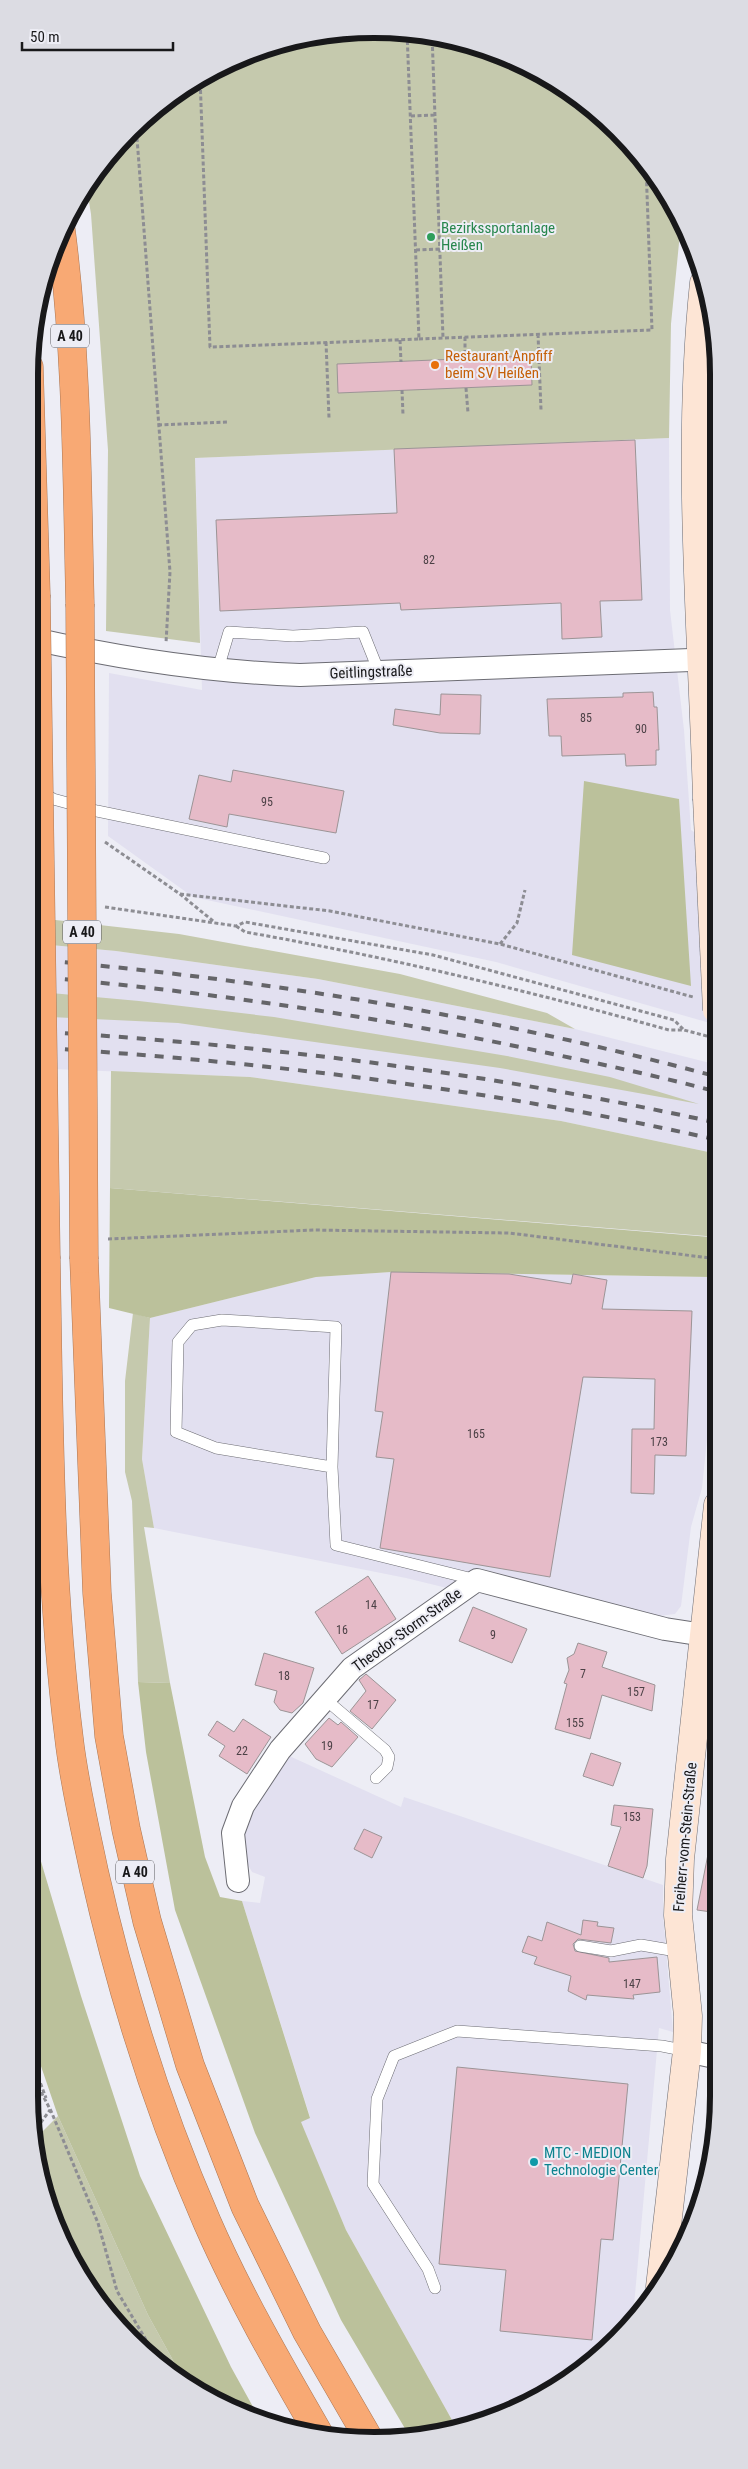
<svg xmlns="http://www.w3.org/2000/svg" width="748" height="2469" font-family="'Roboto Condensed',sans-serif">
  <rect width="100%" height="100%" fill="#ededf5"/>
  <path fill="#e2e0f0" d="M669,438L670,610L684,730L691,830L717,848V1025L496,962L193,897L108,836L109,673L202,690L195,458Z
    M29,943L116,951L318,979L575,1029L718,1065V1154L561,1121L250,1077L29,1068Z
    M391,1272L711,1277L712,1391L702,1488L691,1527L681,1606L675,1614L658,1616L479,1568L451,1589L406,1578L154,1528L142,1459L150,1318L316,1277Z
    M285,1754L401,1807L404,1797L663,1885V1914L673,2032L659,2028L633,2317L584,2369L526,2405L464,2428L457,2429L346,2230L300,2122L310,2117L242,1901L260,1903L265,1877L252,1872L246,1861L242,1831Z"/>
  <path fill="#c5c9ad" d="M374,29L442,35L547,75L633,146L681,223L671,324L669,438L195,458L200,643L106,631L108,450L91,214L86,184L130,130L182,87L242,55L307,35Z
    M29,917L179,934L400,974L547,1013L575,1029L318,979L116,951L29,943Z
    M29,991L139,1001L274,1017L507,1056L610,1077L699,1104L500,1068L178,1023L29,1016Z
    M111,1071L250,1077L561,1121L718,1154V1237L110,1188Z
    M133,1313L150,1318L142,1459L154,1528L144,1527L170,1683L138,1682L132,1501L125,1472V1381Z
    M58,2116L148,2315L185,2382L164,2369L115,2323L55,2227L35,2162L33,2141Z"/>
  <path fill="#bbc19b" d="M584,781L679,799L691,986L572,955Z
    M110,1188L710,1237L711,1277L391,1272L316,1277L150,1318L109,1308Z
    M138,1682L170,1683L205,1857L220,1897L242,1901L310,2118L301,2122L346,2230L457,2429L410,2437L341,2320L255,2133L175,1910L146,1752Z
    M29,1821L81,1996L140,2176L231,2367L258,2416L221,2405L185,2382L148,2315L58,2116L29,2031Z"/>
  <path fill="#e6bbc8" stroke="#9c9496" d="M531,356L532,385L338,393L337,364Z
    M635,440L642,600L600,601L602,637L562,639L561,603L401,610L400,603L220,611L216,520L397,513L394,449Z
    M653,692L654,707H657L659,750H656V765L626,766L625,754L562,756L561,736H549L547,699L623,697V693Z
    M441,694L481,695L480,734L440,733L393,725L395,709L440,715Z
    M233,770L344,791L336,833L229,814L227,827L189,819L199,775L231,782Z
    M391,1272L509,1274L571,1284L573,1274L607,1280L602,1309L692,1311L686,1456L655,1455L654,1494L631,1493L632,1429H654L655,1379L583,1377L550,1577L380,1548L394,1459L376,1457L383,1412L375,1411Z
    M368,1576L396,1619L342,1654L315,1612Z
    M473,1607L527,1629L512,1663L459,1641Z
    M578,1643L607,1652L602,1667L655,1685L652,1711L602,1695L590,1739L555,1729L567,1684L564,1683L569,1670L567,1658L574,1654Z
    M264,1653L314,1668L303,1703L292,1713L280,1710L274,1702L277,1691L255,1685Z
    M366,1674L396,1700L372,1729L350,1711L366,1691L359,1680Z
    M329,1718L338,1725L341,1722L358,1737L332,1767L316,1759L305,1744Z
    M243,1719L271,1737L247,1774L219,1756L225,1746L208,1735L217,1721L234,1732Z
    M591,1753L621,1763L613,1786L583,1776Z
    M614,1805L653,1809L647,1866L643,1878L608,1866L621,1827L611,1825Z
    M364,1829L382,1837L372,1858L354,1849Z
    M711,1839L719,1840V1913L697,1910Z
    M583,1920L598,1922L597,1926L614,1928L611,1943L578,1939L573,1944L575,1951L609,1958V1962L657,1957L660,1992L633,1995L634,1999L587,1995L586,2000L568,1991L571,1976L534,1964L537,1957L522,1952L528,1936L542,1941L547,1922L581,1935Z
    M457,2067L628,2084L613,2240L601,2239L592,2340L500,2331L506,2270L439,2264Z"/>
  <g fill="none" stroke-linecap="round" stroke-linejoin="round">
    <g stroke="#6c6c73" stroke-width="12">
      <path id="lane" d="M218,669L229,632L293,636L363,632L379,672
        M41,791L53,799L97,811L324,858
        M332,1467L216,1448L176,1432L178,1342L192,1325L222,1320L336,1327L332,1467L336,1545L477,1580
        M325,1699L385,1750L389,1757L387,1767L376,1778
        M580,1946L611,1951L641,1945L682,1952
        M435,2288L428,2269L373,2184L377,2099L394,2056L457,2031L662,2046L687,2051"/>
    </g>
    <g stroke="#6c6c73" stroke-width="24">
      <path id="street" d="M29,638C118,658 208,672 300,675L717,659
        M238,1881L233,1833L243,1806L280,1750L352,1668L477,1580L665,1629L704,1635
        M687,2051L719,2058"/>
    </g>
    <g stroke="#6c6c73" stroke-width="29">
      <path id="secondary" d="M704,283C686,454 702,626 707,798
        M660,2287L687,2051L688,2016L678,1915L680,1859L718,1505"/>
    </g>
    <g stroke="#aa7654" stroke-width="29">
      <path id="highway" d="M61,230C77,354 77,480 80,604
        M29,367L36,595
        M46,1259C49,1419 49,1580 69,1738C74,1783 85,1828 94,1871C121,1991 158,2110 207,2222C239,2295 279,2365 319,2434
        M84,1259L97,1593L109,1736L126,1829L147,1921L190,2065L245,2206L307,2332L369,2439"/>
    </g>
    <path stroke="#8d8d93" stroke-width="3" stroke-dasharray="4 2.5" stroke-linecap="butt" d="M343,32L388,30
      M432,34L443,338
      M200,77L210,347L419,339L407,32
      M411,116L435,115
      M136,125L170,572L166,643
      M416,250L440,249
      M538,334L541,410
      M465,337V359
      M419,339L652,330L646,166
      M400,340L401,362
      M326,342L329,418
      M466,388L468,413
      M402,390L403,415
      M158,425L227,422
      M105,842L180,894L213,921
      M180,894L330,911L500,944L693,997
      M105,907L236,926L245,922L433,955L674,1020L684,1030
      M236,926L245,932C389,957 529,991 669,1030H684L718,1039
      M500,944L517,923L525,890
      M108,1239L314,1230L509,1233L718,1259
      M29,2053L46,2098
      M29,2069L51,2111L98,2223L117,2291L162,2367
      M33,2133L50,2110"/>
    <use href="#lane" stroke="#fff" stroke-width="11"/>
    <use href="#street" stroke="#fff" stroke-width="22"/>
    <use href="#secondary" stroke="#fde5d5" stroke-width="28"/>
    <use href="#highway" stroke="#f8a974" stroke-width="28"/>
    <path stroke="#656569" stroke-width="4" stroke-dasharray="9 9" stroke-linecap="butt" d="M29,959C261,979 493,1016 718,1077
      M29,976C204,991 377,1016 548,1053C605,1065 662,1077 718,1092
      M29,1031C261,1044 491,1073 718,1123
      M29,1047C261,1061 491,1089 718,1140"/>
    <g stroke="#6c6c73" stroke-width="29" stroke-linecap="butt">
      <path id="secondary-bridge" d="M707,798L717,1010"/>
    </g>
    <g stroke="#aa7654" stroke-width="29" stroke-linecap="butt">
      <path id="highway-bridge" d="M36,595L46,1259
        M80,604L84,1259"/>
    </g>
    <use href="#secondary-bridge" stroke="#fde5d5" stroke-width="28"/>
    <use href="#highway-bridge" stroke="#f8a974" stroke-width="28"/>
  </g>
  <circle fill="#2e9e5b" stroke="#ededf5" stroke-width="2" cx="431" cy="237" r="5"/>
  <circle fill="#e8710a" stroke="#ededf5" stroke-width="2" cx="435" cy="365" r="5"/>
  <circle fill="#0f9aa8" stroke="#ededf5" stroke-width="2" cx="534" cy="2162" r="5"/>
  <g text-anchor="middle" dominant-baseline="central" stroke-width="4" stroke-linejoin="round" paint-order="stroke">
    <g font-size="12" fill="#4c4146">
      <text x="429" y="560">82</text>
      <text x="586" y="718">85</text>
      <text x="641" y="729">90</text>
      <text x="267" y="802">95</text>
      <text x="476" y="1434">165</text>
      <text x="659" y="1442">173</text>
      <text x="371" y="1605">14</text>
      <text x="342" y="1630">16</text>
      <text x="493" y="1635">9</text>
      <text x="583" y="1674">7</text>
      <text x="284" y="1676">18</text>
      <text x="636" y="1692">157</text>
      <text x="373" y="1705">17</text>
      <text x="575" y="1723">155</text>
      <text x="327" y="1746">19</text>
      <text x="242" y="1751">22</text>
      <text x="632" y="1817">153</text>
      <text x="632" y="1984">147</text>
    </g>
    <g fill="#ededf5" stroke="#58585c" stroke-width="1">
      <rect x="51" y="324.5" width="38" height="23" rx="4"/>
      <rect x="63" y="920.5" width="38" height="23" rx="4"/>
      <rect x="116" y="1860.5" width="38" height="23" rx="4"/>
    </g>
    <g font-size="14" font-weight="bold" fill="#18181a">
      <text x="70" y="336">A 40</text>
      <text x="82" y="932">A 40</text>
      <text x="135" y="1872">A 40</text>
    </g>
    <g font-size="15" fill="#27864d" stroke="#ededf5" text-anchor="start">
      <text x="441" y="228">Bezirkssportanlage<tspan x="441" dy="17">Heißen</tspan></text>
    </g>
    <g font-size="15" fill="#c56008" stroke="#ededf5" text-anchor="start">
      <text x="445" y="356">Restaurant Anpfiff<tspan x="445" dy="17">beim SV Heißen</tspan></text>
    </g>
    <g font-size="15" fill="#18181a" stroke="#ededf5">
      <text transform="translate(371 672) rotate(-2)">Geitlingstraße</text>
      <text transform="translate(407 1630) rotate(-36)">Theodor-Storm-Straße</text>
      <text transform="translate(685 1837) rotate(-85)">Freiherr-vom-Stein-Straße</text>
    </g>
    <g font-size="15" fill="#0d838f" stroke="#ededf5" text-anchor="start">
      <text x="544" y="2153">MTC - MEDION<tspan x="544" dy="17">Technologie Center</tspan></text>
    </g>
  </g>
  <path d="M0 0H748V2469H0ZM374 38H374A336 336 0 0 1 710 374V2096A336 336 0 0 1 374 2432H374A336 336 0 0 1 38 2096V374A336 336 0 0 1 374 38Z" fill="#dcdce3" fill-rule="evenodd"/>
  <path fill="none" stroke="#18181a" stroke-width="6" d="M374 38H374A336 336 0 0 1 710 374V2096A336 336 0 0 1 374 2432H374A336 336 0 0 1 38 2096V374A336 336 0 0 1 374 38Z"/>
  <path d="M22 42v8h151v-8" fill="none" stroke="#18181a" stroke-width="2.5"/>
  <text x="30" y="42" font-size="15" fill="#18181a" stroke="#ededf5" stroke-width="4" paint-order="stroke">50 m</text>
</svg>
